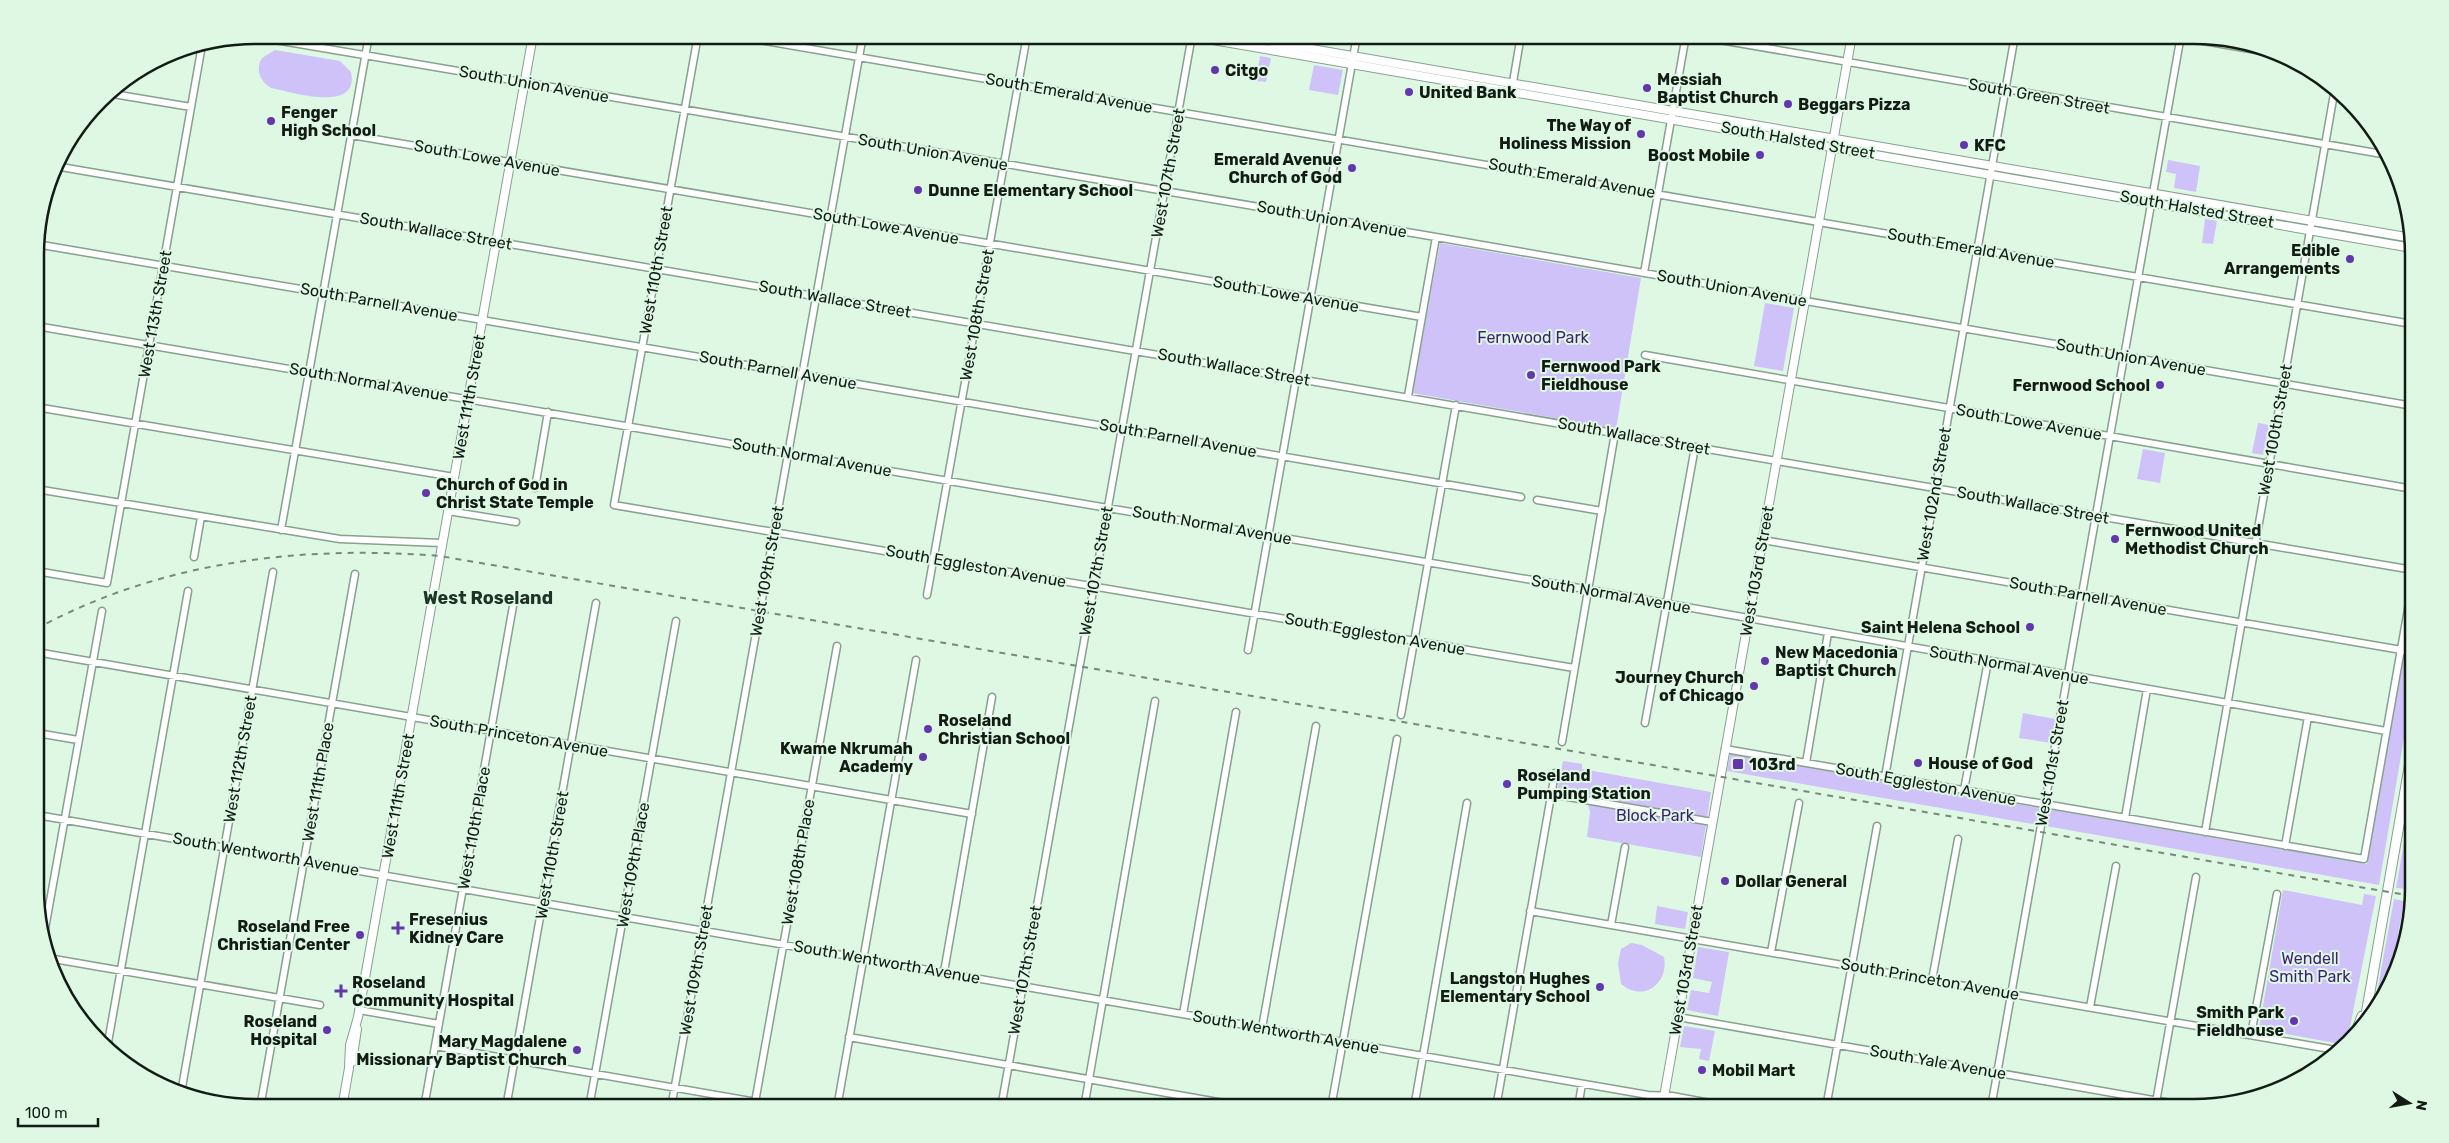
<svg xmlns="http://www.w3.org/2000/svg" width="2449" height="1143" font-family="Rubik,sans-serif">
  <rect width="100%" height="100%" fill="#def8e4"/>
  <path fill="#cfc2f9" d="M275,50L340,61L351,72C360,114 292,92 271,88C260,81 255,70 262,58Z
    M1260,56L1271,58L1266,82L1256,81Z
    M1314,65L1343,70L1338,95L1309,90Z
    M2168,160L2200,166L2196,192L2174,188L2176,174L2166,172Z
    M2205,219L2217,221L2213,244L2202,243Z
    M1440,243L1641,278L1616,429L1412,393Z
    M1765,303L1794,308L1783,371L1754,366Z
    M2258,423L2269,425L2263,455L2252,453Z
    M2143,449L2165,453L2160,483L2137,479Z
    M2403,658L2413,660V685L2379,885L2046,826L2048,809L2367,864Z
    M2023,713L2055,719L2051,743L2019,738Z
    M1730,754L2041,808L2038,825L1727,771Z
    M1563,761L1582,764V769L1711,792L1701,857L1587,837L1590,812L1586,796L1557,791Z
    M2414,786V844L2406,889L2396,888Z
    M2283,890L2362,905L2364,894L2376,896L2347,1042L2333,1055L2335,1043L2259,1029Z
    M2394,899L2404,901L2389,987L2373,1014Z
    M1657,906L1688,912L1685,929L1655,924Z
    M1631,943L1642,945L1664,957C1669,983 1644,1003 1621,984L1618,963L1621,949Z
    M1698,947L1729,952L1718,1016L1687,1010L1691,990L1709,993L1712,982L1693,978Z
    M1684,1026L1715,1031L1709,1061L1699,1059L1701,1049L1680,1047Z"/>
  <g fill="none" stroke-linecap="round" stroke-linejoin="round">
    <g stroke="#88a08e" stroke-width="9">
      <path id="minor" d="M698,35L614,505L1574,668
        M730,35L2412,324
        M1691,35L2388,155
        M2169,35L2285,55
        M252,36L1430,236L2413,406
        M1513,82L1521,35
        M107,93L191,107
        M351,135L1422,317
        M55,166L2413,570
        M36,244L1521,497
        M1644,273L1686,35
        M36,326L1579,588L2386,731
        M1645,355L2413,489
        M1408,396L1436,237
        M36,407L454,477
        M535,488L548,412
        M36,489L340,539L442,543
        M1537,500L1602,511
        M448,511L516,522
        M281,530L369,35
        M1763,540L2413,652
        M194,557L201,517
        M36,571L107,583L202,45
        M927,595L1027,35
        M1248,650L1357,35
        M36,652L972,814
        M1401,715L1456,405
        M1645,723L1695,447
        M37,733L78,740
        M1562,742L1615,433
        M1725,749L2364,859L2413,581
        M1806,763L1828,633
        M1885,777L2015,35
        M1964,790L1988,661
        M1551,794L1712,822
        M37,815L1648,1095L1672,1096L1737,1108
        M2125,818L2147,689
        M2205,832L2335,88
        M2285,846L2308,717
        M1530,911L2330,1049L2328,1060
        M1611,925L1625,847
        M43,940L102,611
        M1771,952L1799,803
        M48,958L320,1005
        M944,972L992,697
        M1932,980L1958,839
        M2090,1007L2116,866
        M359,1010L439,1024
        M1183,1014L1236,712
        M1678,1017L2199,1108
        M1262,1028L1316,726
        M2251,1035L2277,894
        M849,1037L1252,1108
        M435,1046L791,1108
        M107,1048L188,591
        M181,1093L273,572
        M260,1108L355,574
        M424,1108L513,606
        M506,1108L596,603
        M589,1108L676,621
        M671,1108L863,35
        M754,1108L837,646
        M837,1108L916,660
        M1001,1108L1192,35
        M1084,1108L1155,701
        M1331,1108L1397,739
        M1414,1108L1467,803
        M1496,1108L1555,773
        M1578,1108L1582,1084
        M1826,1108L1877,826
        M1991,1108L2181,35
        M2155,1108L2196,877"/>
    </g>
    <g stroke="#88a08e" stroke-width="10">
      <path id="major" d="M1184,35L2412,248
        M1231,35L2412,238
        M352,1062L357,1029
        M342,1108L349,1068L350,1045L358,1017L533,35
        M1662,1108L1852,35"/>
    </g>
    <g stroke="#88a08e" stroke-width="11">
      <path id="highway" d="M2410,908L2414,885
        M2364,1026L2414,739
        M2355,1034L2362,1016"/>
    </g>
    <use href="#minor" stroke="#fff" stroke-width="6"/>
    <use href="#major" stroke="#fff" stroke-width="8"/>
    <use href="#highway" stroke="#fff" stroke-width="9"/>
    <path stroke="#77897b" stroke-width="2" stroke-dasharray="6 6" stroke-linecap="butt" d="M36,629C161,561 301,545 440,556L2412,896"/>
  </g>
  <g fill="#6237ae" stroke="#def8e4" stroke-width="2">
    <circle cx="1215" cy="70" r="5"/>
    <circle cx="1647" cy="88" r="5"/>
    <circle cx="1409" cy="92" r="5"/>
    <circle cx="1788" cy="104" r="5"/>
    <circle cx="271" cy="121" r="5"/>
    <circle cx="1641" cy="134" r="5"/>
    <circle cx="1964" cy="145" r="5"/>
    <circle cx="1760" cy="155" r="5"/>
    <circle cx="1352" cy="168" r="5"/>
    <circle cx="918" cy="190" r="5"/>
    <circle cx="2350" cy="259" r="5"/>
    <circle cx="1531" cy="375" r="5"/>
    <circle cx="2160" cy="385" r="5"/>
    <circle cx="426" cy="493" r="5"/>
    <circle cx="2115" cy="539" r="5"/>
    <circle cx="2030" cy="627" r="5"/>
    <circle cx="1765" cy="661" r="5"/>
    <circle cx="1754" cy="686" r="5"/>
    <circle cx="928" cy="729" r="5"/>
    <circle cx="923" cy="757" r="5"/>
    <circle cx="1918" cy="763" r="5"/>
    <rect x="1732" y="758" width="12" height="12" rx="2.5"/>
    <circle cx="1507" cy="784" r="5"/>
    <circle cx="1725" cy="881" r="5"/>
    <path d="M395.5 920.5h5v5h5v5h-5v5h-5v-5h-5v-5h5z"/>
    <circle cx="360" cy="935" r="5"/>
    <circle cx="1600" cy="987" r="5"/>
    <path d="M338.5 983.5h5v5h5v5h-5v5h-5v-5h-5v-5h5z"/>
    <circle cx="2294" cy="1021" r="5"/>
    <circle cx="327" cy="1030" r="5"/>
    <circle cx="577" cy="1050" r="5"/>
    <circle cx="1702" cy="1070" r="5"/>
  </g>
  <g text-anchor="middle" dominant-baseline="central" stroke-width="4" stroke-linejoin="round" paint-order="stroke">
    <g font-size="16" font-weight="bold" fill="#121b14" stroke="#def8e4" text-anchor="start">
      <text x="1225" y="70">Citgo</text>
      <text x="1657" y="79">Messiah<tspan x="1657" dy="18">Baptist Church</tspan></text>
      <text x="1419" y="92">United Bank</text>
      <text x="1798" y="104">Beggars Pizza</text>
      <text x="281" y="112">Fenger<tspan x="281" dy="18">High School</tspan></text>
      <text x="1631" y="125" text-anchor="end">The Way of<tspan x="1631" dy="18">Holiness Mission</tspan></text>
      <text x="1974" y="145">KFC</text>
      <text x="1750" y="155" text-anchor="end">Boost Mobile</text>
      <text x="1342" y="159" text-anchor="end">Emerald Avenue<tspan x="1342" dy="18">Church of God</tspan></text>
      <text x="928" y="190">Dunne Elementary School</text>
      <text x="2340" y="250" text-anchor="end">Edible<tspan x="2340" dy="18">Arrangements</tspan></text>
      <text x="1541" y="366">Fernwood Park<tspan x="1541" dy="18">Fieldhouse</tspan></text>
      <text x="2150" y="385" text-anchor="end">Fernwood School</text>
      <text x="436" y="484">Church of God in<tspan x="436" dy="18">Christ State Temple</tspan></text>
      <text x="2125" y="530">Fernwood United<tspan x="2125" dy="18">Methodist Church</tspan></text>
      <text x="2020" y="627" text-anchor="end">Saint Helena School</text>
      <text x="1775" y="652">New Macedonia<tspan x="1775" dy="18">Baptist Church</tspan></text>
      <text x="1744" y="677" text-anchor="end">Journey Church<tspan x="1744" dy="18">of Chicago</tspan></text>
      <text x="938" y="720">Roseland<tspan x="938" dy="18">Christian School</tspan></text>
      <text x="913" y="748" text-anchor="end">Kwame Nkrumah<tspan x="913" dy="18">Academy</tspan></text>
      <text x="1928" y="763">House of God</text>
      <text x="1749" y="764">103rd</text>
      <text x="1517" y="775">Roseland<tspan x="1517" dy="18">Pumping Station</tspan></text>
      <text x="1735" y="881">Dollar General</text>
      <text x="409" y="919">Fresenius<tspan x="409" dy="18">Kidney Care</tspan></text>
      <text x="350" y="926" text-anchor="end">Roseland Free<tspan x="350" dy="18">Christian Center</tspan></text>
      <text x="1590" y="978" text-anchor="end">Langston Hughes<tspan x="1590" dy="18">Elementary School</tspan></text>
      <text x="352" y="982">Roseland<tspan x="352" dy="18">Community Hospital</tspan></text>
      <text x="2284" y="1012" text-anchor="end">Smith Park<tspan x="2284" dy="18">Fieldhouse</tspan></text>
      <text x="317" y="1021" text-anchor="end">Roseland<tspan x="317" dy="18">Hospital</tspan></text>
      <text x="567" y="1041" text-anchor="end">Mary Magdalene<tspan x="567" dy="18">Missionary Baptist Church</tspan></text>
      <text x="1712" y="1070">Mobil Mart</text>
    </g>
    <g font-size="16" fill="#121b14" stroke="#def8e4">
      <text transform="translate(534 84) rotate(10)">South Union Avenue</text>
      <text transform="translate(1069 93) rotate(10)">South Emerald Avenue</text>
      <text transform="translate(2039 96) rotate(10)">South Green Street</text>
      <text transform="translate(1798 140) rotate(10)">South Halsted Street</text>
      <text transform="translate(933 152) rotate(10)">South Union Avenue</text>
      <text transform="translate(487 158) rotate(10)">South Lowe Avenue</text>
      <text transform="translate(1168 173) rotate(-80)">West 107th Street</text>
      <text transform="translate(1572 178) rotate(10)">South Emerald Avenue</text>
      <text transform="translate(2197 209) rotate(10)">South Halsted Street</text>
      <text transform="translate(1332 219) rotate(10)">South Union Avenue</text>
      <text transform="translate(886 226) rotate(10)">South Lowe Avenue</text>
      <text transform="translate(436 231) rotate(10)">South Wallace Street</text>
      <text transform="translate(1971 248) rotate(10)">South Emerald Avenue</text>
      <text transform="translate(656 270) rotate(-80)">West 110th Street</text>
      <text transform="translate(1732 288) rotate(10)">South Union Avenue</text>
      <text transform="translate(1286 294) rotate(10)">South Lowe Avenue</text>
      <text transform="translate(835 299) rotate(10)">South Wallace Street</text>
      <text transform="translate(379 302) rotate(10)">South Parnell Avenue</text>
      <text transform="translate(155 314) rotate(-80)">West 113th Street</text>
      <text transform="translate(977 315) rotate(-80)">West 108th Street</text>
      <text transform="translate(2131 357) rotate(10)">South Union Avenue</text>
      <text transform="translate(1234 367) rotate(10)">South Wallace Street</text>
      <text transform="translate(778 370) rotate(10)">South Parnell Avenue</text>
      <text transform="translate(369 382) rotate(10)">South Normal Avenue</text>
      <text transform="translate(469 397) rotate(-80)">West 111th Street</text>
      <text transform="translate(2029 422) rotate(10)">South Lowe Avenue</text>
      <text transform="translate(2275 430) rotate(-80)">West 100th Street</text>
      <text transform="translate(1634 436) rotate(10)">South Wallace Street</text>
      <text transform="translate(1178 438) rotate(10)">South Parnell Avenue</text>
      <text transform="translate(812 457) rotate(10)">South Normal Avenue</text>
      <text transform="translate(1934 494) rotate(-80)">West 102nd Street</text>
      <text transform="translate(2033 505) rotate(10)">South Wallace Street</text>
      <text transform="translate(1212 525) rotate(10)">South Normal Avenue</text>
      <text transform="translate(976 566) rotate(10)">South Eggleston Avenue</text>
      <text transform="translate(767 571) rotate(-80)">West 109th Street</text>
      <text transform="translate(1096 571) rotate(-80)">West 107th Street</text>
      <text transform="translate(1757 571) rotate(-80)">West 103rd Street</text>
      <text transform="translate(1611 594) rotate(10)">South Normal Avenue</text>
      <text transform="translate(2088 596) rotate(10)">South Parnell Avenue</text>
      <text transform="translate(1375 634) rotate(10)">South Eggleston Avenue</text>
      <text transform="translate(2009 665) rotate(10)">South Normal Avenue</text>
      <text transform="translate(519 736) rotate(10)">South Princeton Avenue</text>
      <text transform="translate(240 759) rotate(-80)">West 112th Street</text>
      <text transform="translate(2052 763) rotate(-80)">West 101st Street</text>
      <text transform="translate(318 782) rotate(-80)">West 111th Place</text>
      <text transform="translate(1926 784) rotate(10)">South Eggleston Avenue</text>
      <text transform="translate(398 796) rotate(-80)">West 111th Street</text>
      <text transform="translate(474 828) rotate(-80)">West 110th Place</text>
      <text transform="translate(266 854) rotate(10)">South Wentworth Avenue</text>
      <text transform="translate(552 855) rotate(-80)">West 110th Street</text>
      <text transform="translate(798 862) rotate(-80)">West 108th Place</text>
      <text transform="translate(633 865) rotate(-80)">West 109th Place</text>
      <text transform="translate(887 962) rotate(10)">South Wentworth Avenue</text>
      <text transform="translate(696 970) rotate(-80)">West 109th Street</text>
      <text transform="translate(1025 970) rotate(-80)">West 107th Street</text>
      <text transform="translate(1686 970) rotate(-80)">West 103rd Street</text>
      <text transform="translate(1930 979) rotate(10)">South Princeton Avenue</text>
      <text transform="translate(1286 1032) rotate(10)">South Wentworth Avenue</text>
      <text transform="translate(1938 1062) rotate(10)">South Yale Avenue</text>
    </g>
    <g font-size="16" fill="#3e1f72" stroke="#def8e4">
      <text x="1533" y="337">Fernwood Park</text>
      <text x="1655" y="815">Block Park</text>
      <text x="2310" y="958">Wendell<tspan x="2310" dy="18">Smith Park</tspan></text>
    </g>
    <g font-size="18" font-weight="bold" fill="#1e3325" stroke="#def8e4">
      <text x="488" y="598">West Roseland</text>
    </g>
  </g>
  <path d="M0 0H2449V1143H0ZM255 44H2194A211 211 0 0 1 2405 255V888A211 211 0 0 1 2194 1099H255A211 211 0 0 1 44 888V255A211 211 0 0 1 255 44Z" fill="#def8e4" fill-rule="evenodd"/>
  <path fill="none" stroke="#121b14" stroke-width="2.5" d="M255 44H2194A211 211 0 0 1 2405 255V888A211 211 0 0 1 2194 1099H255A211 211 0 0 1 44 888V255A211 211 0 0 1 255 44Z"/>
  <g transform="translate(2409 1103) rotate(101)" stroke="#def8e4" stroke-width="4" paint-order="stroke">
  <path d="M0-4L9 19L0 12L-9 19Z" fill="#121b14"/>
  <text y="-8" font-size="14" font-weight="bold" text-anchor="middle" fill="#121b14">N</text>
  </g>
  <path d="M18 1118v8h80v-8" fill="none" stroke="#121b14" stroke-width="2.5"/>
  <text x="25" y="1118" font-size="15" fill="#121b14" stroke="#def8e4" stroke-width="4" paint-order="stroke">100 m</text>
</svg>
